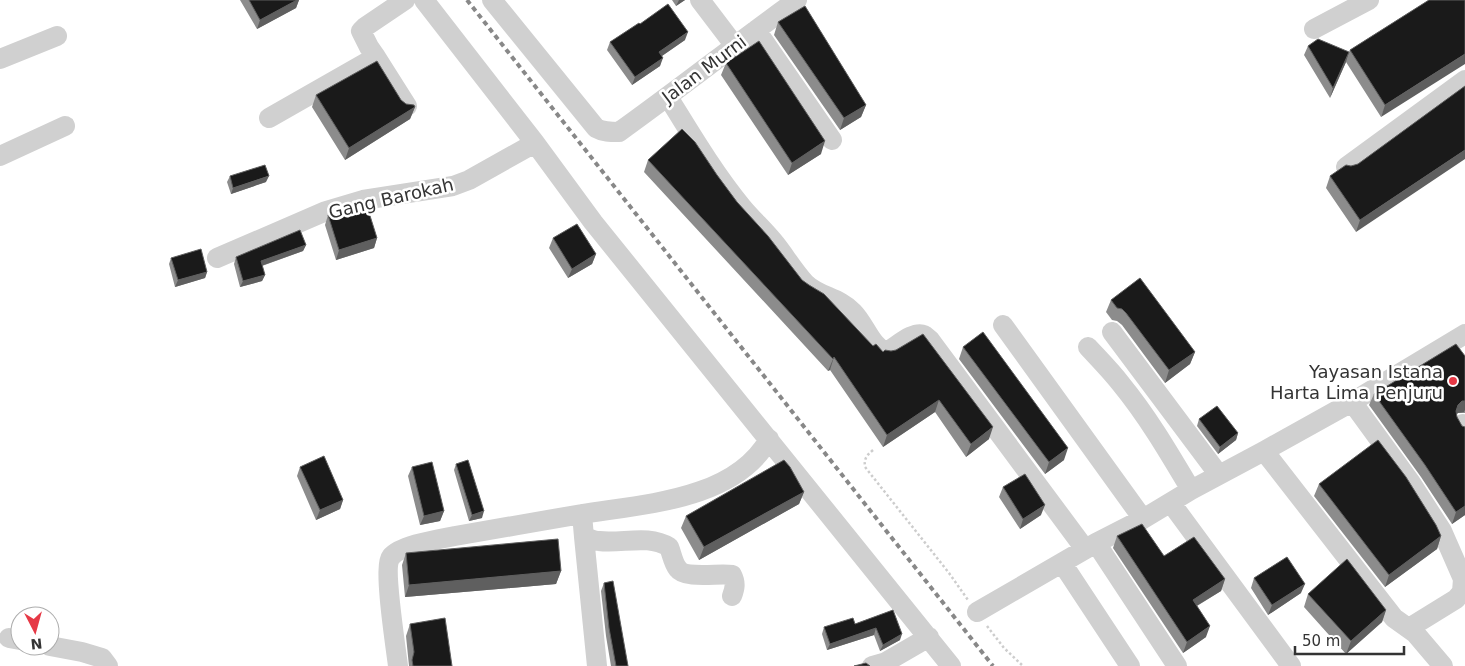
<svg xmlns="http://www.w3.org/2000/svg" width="1465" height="666" font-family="'DejaVu Sans',sans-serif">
  <rect width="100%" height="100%" fill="#fff"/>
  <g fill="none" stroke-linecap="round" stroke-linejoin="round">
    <path stroke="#cdcdcd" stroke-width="2.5" stroke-dasharray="2.5 2.5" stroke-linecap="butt" d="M873,450C866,456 864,459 865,467L949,573L968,600
      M987,626L1004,648L1023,666"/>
    <path stroke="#d0d0d0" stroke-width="20" d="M405,0L365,27L361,31L369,47L376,57L407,106
      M424,0L535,143L593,222L951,666
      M492,0L596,128C603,132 610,132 619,132C679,89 737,43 797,0
      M700,0L735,46
      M1314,29L1369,0
      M756,30L832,140
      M0,59L57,36
      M668,97C691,134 714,173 742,207C752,219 763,229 773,241C784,254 793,270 805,283C819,297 839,297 853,312C865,324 871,346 886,352C895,348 913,330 924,335C924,335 930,340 930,340L1085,549
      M269,118L376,57
      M0,156L65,126
      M1346,167L1465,80
      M217,258L326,211L363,200L453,186L469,180L535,143
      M1003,325L1143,519
      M1112,332L1219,475
      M1088,347C1099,359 1111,371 1121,384C1148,417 1169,453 1191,490
      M1352,402L1411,483L1442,531L1463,579L1462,592L1456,599L1409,628
      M1463,424L1465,428
      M1264,451L1394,618L1415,633L1443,666
      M1171,503L1291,666
      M582,514L584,537C589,538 594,541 599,541C622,544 648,534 669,547C672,554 673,563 678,569C685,579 719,573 732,575C736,583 735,588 732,596
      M584,537L597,666
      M1096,543L1177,666
      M1062,563L1130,666
      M977,612L1096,543L1143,519L1191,490L1264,451L1352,402L1465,334
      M9,638L20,640
      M50,646L82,652L102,658L108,666
      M398,666C396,649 383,567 391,557C400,545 440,539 455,536C497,529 540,521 582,514C644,504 735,500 769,439
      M872,666L886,662L929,637"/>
    <path stroke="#888" stroke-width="4" stroke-dasharray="5 4" stroke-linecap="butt" d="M467,0L993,666"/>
  </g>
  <path fill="#8c8c8c" d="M240,0H299L296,8L257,29Z
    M672,0H685L676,6Z
    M1429,0L1381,117L1346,62L1330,98L1304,55L1308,46L1349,52L1350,50Z
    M778,22L866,105L861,117L840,130L774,35Z
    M640,24L685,40L662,56L660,66L632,85L607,50L610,42Z
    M726,63L821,154L788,175L721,75Z
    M1465,86L1356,232L1326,188L1330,176L1358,164Z
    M316,95L401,100L406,104L415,107L410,119L345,160L312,107Z
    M648,160L717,175L737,202L802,280L873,346L883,352L989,439L966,457L935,412L883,447L830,370L828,371L644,172Z
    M230,176L266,182L231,194L227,182Z
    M328,215L377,238L374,248L336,260L325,225Z
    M553,238L596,254L592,264L568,278L549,248Z
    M306,245L303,251L262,266L265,275L262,281L240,287L234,264L236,257Z
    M171,258L207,272L205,278L175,287L169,264Z
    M1111,300L1195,352L1190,364L1165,383L1122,325L1117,321L1112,320L1106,312Z
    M963,347L1064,460L1045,474L959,359Z
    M1464,356L1465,413H1458L1456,415L1465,515L1452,524L1421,477L1369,405L1374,394Z
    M1199,419L1238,433L1236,440L1218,454L1197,426Z
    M456,464L482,518L469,521L454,470Z
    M300,467L343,500L340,509L316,520L297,476Z
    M412,467L444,511L440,521L420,525L408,476Z
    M1319,484L1441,536L1437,549L1385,587L1314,496Z
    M1003,487L1041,515L1020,529L999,497Z
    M804,492L799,504L699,560L681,528L686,516Z
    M1117,536L1164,556L1225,579L1221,591L1197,606L1206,637L1183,653L1113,548Z
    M406,553L561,571L556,584L405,597L402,565Z
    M1254,578L1301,593L1268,615L1251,588Z
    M604,583L628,666H611L606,636L601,591Z
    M1308,594L1386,610L1382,622L1346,654L1304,607Z
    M893,610L900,640L880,651L874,635L827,650L822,634L824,627L855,624Z
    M410,624L452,666H409L406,636Z"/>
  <path fill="#5f5f5f" d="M297,0H299L296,8L257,29L260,20Z
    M679,0H685L676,6Z
    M688,32L685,40L656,60L659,52Z
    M1349,52L1346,62L1330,98L1333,88Z
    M1465,54V64L1381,117L1385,105Z
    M663,58L660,66L632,85L635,77Z
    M866,105L861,117L840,130L844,118Z
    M415,107L410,119L345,160L349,148Z
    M825,141L821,154L788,175L792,163Z
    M1465,150V159L1356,232L1360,220Z
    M269,176L266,182L231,194L233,188Z
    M377,238L374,248L336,260L339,250Z
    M306,245L303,251L258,267L261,261Z
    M596,254L592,264L568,278L572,269Z
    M207,272L205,278L175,287L178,280Z
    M265,275L262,281L240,287L243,281Z
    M1195,352L1190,364L1165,383L1169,370Z
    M834,357L830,370L828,371L833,359Z
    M939,400L935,412L883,447L887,435Z
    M1462,401H1465V410L1464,412L1458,413L1453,417L1458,405Z
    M993,427L989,439L966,457L971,444Z
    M1238,433L1236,440L1218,454L1220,447Z
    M1068,448L1064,460L1045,474L1049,462Z
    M804,492L799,504L699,560L704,547Z
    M343,500L340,509L316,520L320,510Z
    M1045,505L1041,515L1020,529L1023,519Z
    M1465,506V515L1452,524L1456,512Z
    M444,511L440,521L420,525L424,516Z
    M484,511L482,518L469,521L472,515Z
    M1441,536L1437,549L1385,587L1389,575Z
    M561,571L556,584L405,597L409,585Z
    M1225,579L1221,591L1188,611L1193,600Z
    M1305,584L1301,593L1268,615L1272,605Z
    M1386,610L1382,622L1346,654L1351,641Z
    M1210,626L1206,637L1183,653L1187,642Z
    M876,628L874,635L827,650L830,644Z
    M902,634L900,640L880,651L883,645Z"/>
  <path fill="#1a1a1a" stroke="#5f5f5f" d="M249,0H297L260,20Z
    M1429,0H1465V54L1385,105L1350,50Z
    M668,4L688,32L659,52L663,58L635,77L610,42L639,23L640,24Z
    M805,6L866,105L844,118L778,22Z
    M1318,39L1349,52L1333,88L1308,46Z
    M759,41L825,141L792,163L726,63Z
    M377,61L401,100L406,104L414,105L415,107L349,148L316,95Z
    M1465,86V150L1360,220L1330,176L1346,165L1351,166L1358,164Z
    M682,129L695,142L717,175L737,202L768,236L802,280L809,285L824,294L873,346L876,344L883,352L885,350L891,351L896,350L923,334L993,427L971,444L939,400L887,435L834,357L833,359L648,160Z
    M265,165L269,176L233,188L230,176Z
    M366,203L377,238L339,250L328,215Z
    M577,224L596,254L572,269L553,238Z
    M300,230L306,245L261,261L265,275L243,281L236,257Z
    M201,249L207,272L178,280L171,258Z
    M1140,278L1195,352L1169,370L1126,313L1122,309L1117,308L1111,300Z
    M983,332L1068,448L1049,462L963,347Z
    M1456,344L1465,356V401H1462L1458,405L1456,411L1457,417L1462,426L1465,427V506L1456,512L1425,465L1374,394Z
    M1217,406L1238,433L1220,447L1199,419Z
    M1378,440L1406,477L1436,525L1441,536L1389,575L1319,484Z
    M324,456L343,500L320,510L300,467Z
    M468,460L484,511L472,515L456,464Z
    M784,460L790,467L804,492L704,547L686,516Z
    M432,462L444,511L424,516L412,467Z
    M1025,474L1045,505L1023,519L1003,487Z
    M1142,524L1164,556L1194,537L1225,579L1193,600L1210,626L1187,642L1117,536Z
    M558,539L561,571L409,585L406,553Z
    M1287,557L1305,584L1272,605L1254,578Z
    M1347,559L1386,610L1351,641L1308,594Z
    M613,581L628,666H616L609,628L604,583Z
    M893,610L902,634L883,645L876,628L830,644L824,627L853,618L855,624Z
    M445,618L452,666H413L412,660L414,652L410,624Z
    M866,663L870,666H854Z"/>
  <circle fill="#e63946" stroke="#fff" stroke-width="2" cx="1453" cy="381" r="5"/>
  <g text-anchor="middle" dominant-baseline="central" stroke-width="5" stroke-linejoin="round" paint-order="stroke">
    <g font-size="18" fill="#333" stroke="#fff">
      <text transform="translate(704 69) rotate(-37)">Jalan Murni</text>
      <text transform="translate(391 198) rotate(-13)">Gang Barokah</text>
    </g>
    <g font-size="18" fill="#333" stroke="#fff" text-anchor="end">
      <text x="1443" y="371">Yayasan Istana<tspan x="1443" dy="21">Harta Lima Penjuru</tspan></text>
    </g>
  </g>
  <g transform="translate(35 631) rotate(174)"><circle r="24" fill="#ffffff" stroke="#adadad"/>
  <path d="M0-4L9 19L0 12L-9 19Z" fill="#e63946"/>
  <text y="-8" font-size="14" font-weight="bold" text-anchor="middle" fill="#333333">N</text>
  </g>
  <path d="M1295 646v8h109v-8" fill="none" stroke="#333333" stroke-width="2.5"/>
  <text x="1302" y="646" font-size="15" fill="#333333" stroke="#ffffff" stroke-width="4" paint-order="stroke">50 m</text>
</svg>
